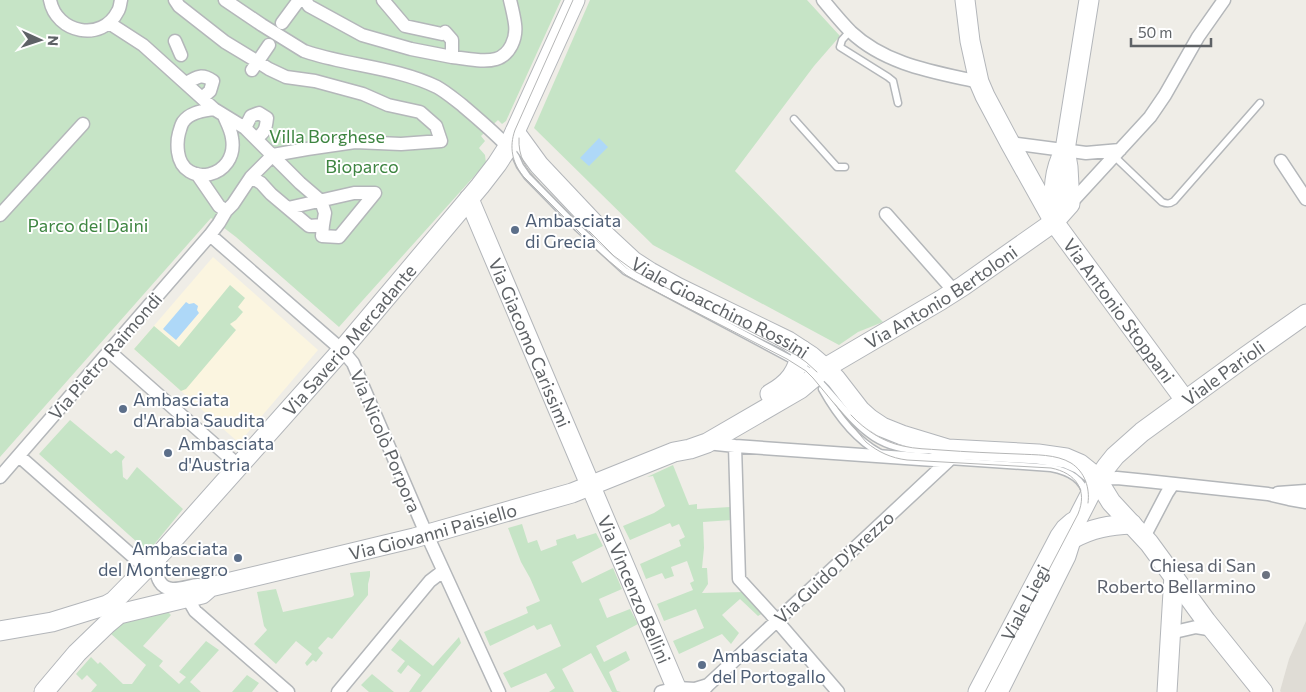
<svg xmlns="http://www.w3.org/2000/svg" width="1306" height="692" font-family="Commissioner,sans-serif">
  <rect width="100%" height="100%" fill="#efede7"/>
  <path fill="#fbf5e0" d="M213,257L318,350L239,443L134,349Z"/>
  <path fill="#dfdcd5" d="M1306,621V692H1281L1280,691L1289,659Z"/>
  <path fill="#c6e4c6" d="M0,0H561L506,121L502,124L498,120L481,136L485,141L479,148L485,155L486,163L363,300L339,327L236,237L211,218L0,457Z
    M590,0H807L840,36L814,66L735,171L883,322L858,332L839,345L653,245L534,128Z
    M230,285L245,298L238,307L243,312L236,320L230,324L236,330L186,389L181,391L134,349L154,326L179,347Z
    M70,420L111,454L116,450L125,457L122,461L123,477L127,480L137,467L183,509L148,552L39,454Z
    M673,465L689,505L697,504V509L730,507L732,520L703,522L704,548L702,568H707L708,584L702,593L745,592L763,613L758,616L740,599L722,615L739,633L731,644L722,634L679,654L673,641L704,628L696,609L664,621L657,604L693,590L690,583L694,581L687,561L671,567L674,576L665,579L662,573L646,579L640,564L681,546L679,540L685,537L679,524L672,527L670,523L630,540L623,526L654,513L665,506L653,476L647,477Z
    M522,524L528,543L537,540L541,551L557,545L556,540L575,534L577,539L596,533L603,546L572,562L582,583L613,568L622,589L599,599L607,618L630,609L638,624L596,646L604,662L626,651L630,660L609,672L617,691L621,692H612L591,653L562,669L574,692H549L555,688L546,673L511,688L503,673L561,646L551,624L537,630L534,625L490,646L484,632L528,613L526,607L540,601L530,578L521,562L508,528Z
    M370,571V576L368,584V595L332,639L328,637L318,648L323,653L316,662L313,660L307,666L305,663L312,654L296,641L276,664L254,644L267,630L264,626L257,592L276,589L283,612L352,597L354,595L350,573Z
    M166,610L171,615L143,646L163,661L159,666L179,684L186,677L179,672L206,641L219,650L190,682L201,692H91L97,685L87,675L82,680L76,674L91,657L98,664L100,662L123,684H132L146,665L110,633L121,622Z
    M459,637L461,643L421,692H409L421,675L408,665L401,674L397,671L405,661L391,650L400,639L433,666Z
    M372,674L394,692H369L361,685Z
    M247,675L259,683L252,692H232Z"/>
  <path fill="#aed8f8" d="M599,138L608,147L589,166L580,158Z
    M186,302L189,304L194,303L198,306L197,310L199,313L176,340L163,329Z"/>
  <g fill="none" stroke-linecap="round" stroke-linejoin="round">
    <g stroke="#b4b7ba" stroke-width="9">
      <path id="lane" d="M850,31L842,40L840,47L888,77L893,81L898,103
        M794,119L837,167H845
        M510,148L516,157L520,166L527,176L578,228L625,271L798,363C804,368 811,372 816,378C853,416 868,453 929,450
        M1114,156L1162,202C1167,204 1170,204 1174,201L1260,103
        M822,389C836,414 854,439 880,453
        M949,461L1051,468C1067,471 1083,478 1086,495"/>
    </g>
    <g stroke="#b4b7ba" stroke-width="15">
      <path id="street" d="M50,0C56,33 102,43 118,11C120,8 120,4 121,0
        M225,0L262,25L304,51L310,53C352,66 398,68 437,87C446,92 454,99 462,105C478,119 494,132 508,147
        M305,0L309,6L362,35L411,49L452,57V40L445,32L442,34L405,26L383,0
        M823,0C832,11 841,22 851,32C886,65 935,72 979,82
        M109,23L143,45L214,109L245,128L300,183L321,201L325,213L323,225L322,236L339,237L375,193H354L288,208
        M282,23L299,0
        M175,41L181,55
        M452,57C465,58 483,63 496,59C510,55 517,38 515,24C514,16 512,8 510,0
        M252,70L269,45
        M186,83C198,77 201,73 213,81L210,91L202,98
        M214,109C203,111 190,112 183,122C181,125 180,130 179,133C177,140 177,144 178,152C183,190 239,178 232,138C231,130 227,123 224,116
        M245,128L251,116L259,113L267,118C266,128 265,133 256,138
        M1010,143L1086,153L1120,150
        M1281,161L1306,199
        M197,174L219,206L226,211
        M251,177L261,183L271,194L309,226L323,225
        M1070,204L1150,117L1165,95L1198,37L1224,0
        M886,214L954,291
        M0,215L83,124
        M210,235L342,350L353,363L422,524L499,692
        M110,352L239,466
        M707,443L735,446L948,461
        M735,446L739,579L771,614L838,692
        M19,456L146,568
        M0,477L210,235L219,223L226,211L233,204L251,177L273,155L307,149L355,142L401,144L441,141L436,126L420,112L388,105L363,94L315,81L286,77L269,69L258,62L225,42L179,6L175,0
        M1098,479L1117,478L1147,481L1268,494L1289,499L1306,502
        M1278,493L1306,491
        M1144,537L1167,493L1173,484
        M162,555C158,564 154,573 160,582C168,595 186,586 198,585C202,585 206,586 210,587
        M187,597L195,611L288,692
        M1170,633L1196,627L1214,630
        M338,692L430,581L443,571
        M661,692L677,688L695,689L708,685
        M702,692L708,685L948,461L961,450"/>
    </g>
    <g stroke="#b3b6ba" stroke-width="21">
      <g id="secondary">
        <path id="s1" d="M965,0L970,41L979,82L985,96L1010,143L1054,222L1185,400"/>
        <path id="s2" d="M515,132L539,165L605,235L633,261L650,272L677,287L788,341L811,356L825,368L836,379L860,410L870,419L882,427L902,435L948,449L1038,454L1066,458L1080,464L1095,476L1111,502L1149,543L1206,621L1263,692"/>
        <path id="s3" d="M469,199L678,692"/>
        <path d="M1054,221C1054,197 1052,173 1064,152"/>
        <path d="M770,394C790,383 797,372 802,350"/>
        <path d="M1072,539C1092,528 1110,525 1132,524"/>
        <path id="s4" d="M0,631L52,622L107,605L114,601L164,550L342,350L480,186L497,164L508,147L575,0"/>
        <path id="s5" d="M44,692L77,653L107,624L119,614L202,594L210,587L414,538L572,493L674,452L690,449L707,443L800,389L825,368L941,300L963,286L1054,222L1070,204L1068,167L1065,150L1089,0"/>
        <path id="s6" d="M978,692L1060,536L1065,529L1073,522"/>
        <path id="s7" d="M998,692L1066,556L1078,518L1098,479L1107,466L1115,456L1142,432L1245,357L1306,314"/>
        <path d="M1167,692L1174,575"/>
      </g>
    </g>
    <use href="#lane" stroke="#fff" stroke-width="6"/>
    <use href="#street" stroke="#fff" stroke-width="12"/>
    <use href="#secondary" stroke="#fff" stroke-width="19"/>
    <path stroke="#b5b6b6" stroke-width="1" d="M573,0L515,130C509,147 512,162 523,176L604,257L626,275L643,285L787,359L806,371L813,378L866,442C878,452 891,458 907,460L1051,468C1076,473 1088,490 1078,514L985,692
      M519,138C518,157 526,169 539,182
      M589,231L614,256L636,272L796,355L806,362L817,372
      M851,415C865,430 883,442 903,446C915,449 929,449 941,450C967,452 993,453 1018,454C1036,455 1056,454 1071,463C1085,472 1090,488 1088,503"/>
  </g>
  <g fill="#5c6f8a" stroke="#fff" stroke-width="2">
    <circle cx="515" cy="230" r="5"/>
    <circle cx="123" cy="409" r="5"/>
    <circle cx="168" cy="453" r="5"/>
    <circle cx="238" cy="558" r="5"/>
    <circle cx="702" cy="665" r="5"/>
  </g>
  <circle fill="#6b7280" stroke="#fff" stroke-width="2" cx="1266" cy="575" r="5"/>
  <g text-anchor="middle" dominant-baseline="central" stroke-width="4" stroke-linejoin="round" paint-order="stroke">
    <g font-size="18" fill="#3e8541" stroke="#fff">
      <text x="327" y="136">Villa Borghese</text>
      <text x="362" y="166">Bioparco</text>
      <text x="88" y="225">Parco dei Daini</text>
    </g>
    <g font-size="18" fill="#4e5e75" stroke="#fff" text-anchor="start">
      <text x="525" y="220">Ambasciata<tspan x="525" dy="21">di Grecia</tspan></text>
      <text x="133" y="399">Ambasciata<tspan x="133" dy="21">d'Arabia Saudita</tspan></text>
      <text x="178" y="443">Ambasciata<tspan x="178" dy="21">d'Austria</tspan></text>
      <text x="228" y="548" text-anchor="end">Ambasciata<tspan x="228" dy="21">del Montenegro</tspan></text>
      <text x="712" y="655">Ambasciata<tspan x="712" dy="21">del Portogallo</tspan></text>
    </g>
    <g font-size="18" fill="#5e6266" stroke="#fff">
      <text stroke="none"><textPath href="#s5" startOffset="999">Via Antonio Bertoloni</textPath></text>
      <text stroke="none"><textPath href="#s2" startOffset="274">Viale Gioacchino Rossini</textPath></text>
      <text stroke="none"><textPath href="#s1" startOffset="352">Via Antonio Stoppani</textPath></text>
      <text stroke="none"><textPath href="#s4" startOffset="470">Via Saverio Mercadante</textPath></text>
      <text stroke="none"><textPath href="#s3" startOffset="156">Via Giacomo Carissimi</textPath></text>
      <text transform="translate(105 356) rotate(-49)">Via Pietro Raimondi</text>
      <text stroke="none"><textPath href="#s7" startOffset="401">Viale Parioli</textPath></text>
      <text transform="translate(386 441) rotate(67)">Via Nicolò Porpora</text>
      <text stroke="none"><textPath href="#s5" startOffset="434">Via Giovanni Paisiello</textPath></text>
      <text transform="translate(834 567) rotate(-43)">Via Guido D'Arezzo</text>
      <text stroke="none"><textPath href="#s3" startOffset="424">Via Vincenzo Bellini</textPath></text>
      <text stroke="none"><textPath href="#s6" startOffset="101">Viale Liegi</textPath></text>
    </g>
    <g font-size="18" fill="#5b616d" stroke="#fff" text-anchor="end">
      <text x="1256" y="565">Chiesa di San<tspan x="1256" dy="21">Roberto Bellarmino</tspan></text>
    </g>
  </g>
  <g transform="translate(40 40) rotate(93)" stroke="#ffffff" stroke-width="4" paint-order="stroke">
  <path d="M0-4L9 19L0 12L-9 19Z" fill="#5e6266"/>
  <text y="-8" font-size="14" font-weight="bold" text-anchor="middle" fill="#5e6266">N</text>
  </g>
  <path d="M1131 38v8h80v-8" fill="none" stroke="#5e6266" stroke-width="2.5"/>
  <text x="1138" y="38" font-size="15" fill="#5e6266" stroke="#ffffff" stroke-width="4" paint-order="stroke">50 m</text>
</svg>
